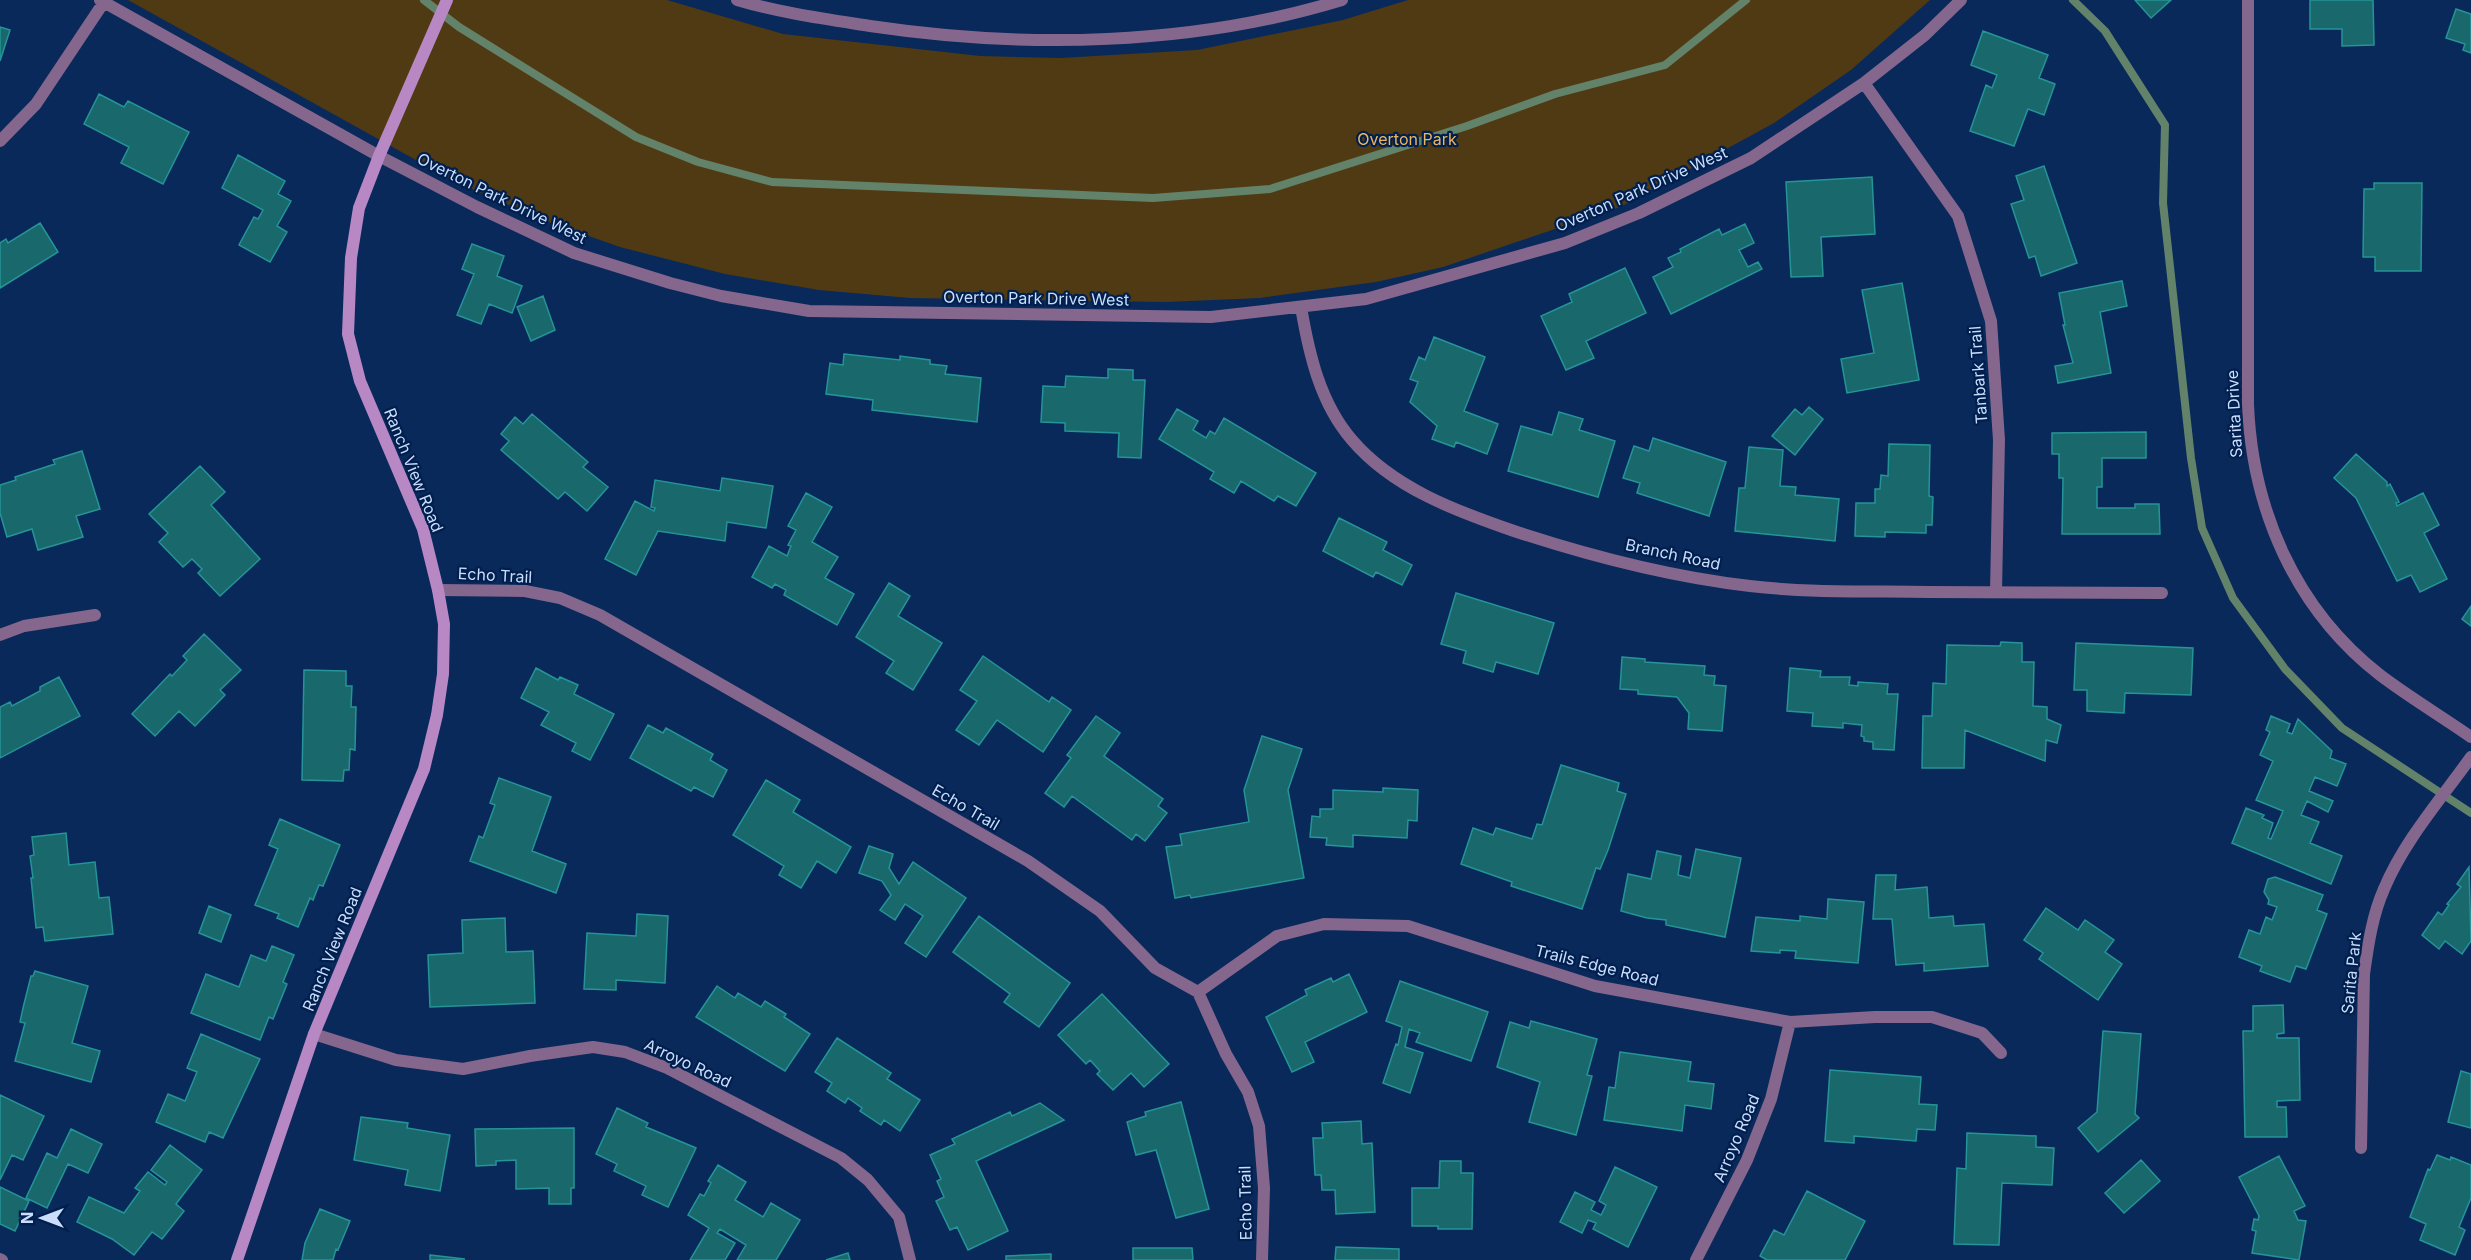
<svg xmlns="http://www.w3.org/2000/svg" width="2471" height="1260" font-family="Inter,sans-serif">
  <rect width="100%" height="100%" fill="#09295a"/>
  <path fill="#503a13" d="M128,0H667L783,34L980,56L1061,58L1197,50L1343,20L1408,0H1930L1851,70L1774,123L1620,207L1443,267L1376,282L1260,298L1166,302L910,298L819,290L725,274L620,247L543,220L452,180Z"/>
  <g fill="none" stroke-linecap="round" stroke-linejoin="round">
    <path stroke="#628369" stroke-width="8" d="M424,0L459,27L636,137L698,162L772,182L1153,198L1270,189L1467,126L1555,94L1665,65L1746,0
      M2073,0L2105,31L2165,125L2163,203L2191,458L2202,528L2233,598L2285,669L2342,728L2471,813"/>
  </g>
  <path fill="#19686b" stroke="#259498" stroke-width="1.5" d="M2135,0H2171L2151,18Z
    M2310,0H2373L2374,45L2342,46V29H2310Z
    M2456,9L2471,14V53L2463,50L2465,44L2446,38Z
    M0,27L10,30L0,61Z
    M1983,31L2048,55L2039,78L2055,84L2044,115L2028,109L2014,146L1970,131L1986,85L1992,88L1997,75L1971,65Z
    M99,94L124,107L128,101L189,132L163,184L121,163L129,147L84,124Z
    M238,155L285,181L278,194L291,201L277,226L287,232L270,262L239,245L254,217L258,219L263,210L222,188Z
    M2044,166L2077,263L2041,276L2035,256L2029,258L2011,204L2024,200L2016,176Z
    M1872,177L1875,234L1821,237L1823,276L1791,277L1786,182Z
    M2374,183H2422L2421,271H2375V257H2363L2364,189H2374Z
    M40,223L58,252L0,288V243L6,239L8,243Z
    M1745,224L1754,243L1739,250L1748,267L1758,262L1762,269L1671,314L1653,277L1673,267L1668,258L1681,252L1680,249L1719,229L1722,235Z
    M472,244L504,256L497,276L522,286L512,313L489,304L481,324L457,315L474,274L462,269Z
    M1625,268L1646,313L1586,341L1594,358L1566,370L1541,316L1572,302L1569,294Z
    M2122,281L2127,306L2100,312L2111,373L2058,383L2055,366L2073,363L2063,325H2065L2059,293Z
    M1902,283L1919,380L1847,393L1841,359L1874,353L1862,290Z
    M543,296L555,330L531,341L517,307Z
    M1434,337L1485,357L1464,411L1498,424L1487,454L1456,442L1454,447L1432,439L1437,426L1410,402L1418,382L1410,379L1419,357L1425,360Z
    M844,354L900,360V356L930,360V364L947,366L945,374L981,378L977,422L872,410L873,400L826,394L830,363L843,365Z
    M1108,369L1133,370V380H1145L1141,458L1118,457L1119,433L1065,431V423L1041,422L1043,386L1065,387L1066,376L1108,378Z
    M1809,407L1823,419L1795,455L1772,436L1795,409L1802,415Z
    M1177,409L1198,421L1193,430L1206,438L1210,431L1215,434L1224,418L1316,473L1296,506L1278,496L1274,501L1241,481L1234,493L1210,479L1214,472L1159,439Z
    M1559,412L1583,419L1579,430L1615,441L1598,497L1508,471L1521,426L1552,435Z
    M532,414L588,462L583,467L608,487L587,511L565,492L558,499L501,450L509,441L501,434L515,417L523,424Z
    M2146,432V458H2102V487H2097V508H2135V504H2159L2160,534H2062L2063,478H2059V454H2052V433Z
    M1653,438L1726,462L1709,516L1637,493L1640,483L1623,478L1634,446L1649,451Z
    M1889,444L1930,445L1929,496L1933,497L1932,525H1926V533L1885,532V537L1855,536L1856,503H1875V489H1880L1881,475L1888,476Z
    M1749,447L1783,450L1780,486L1796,487L1795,495L1839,499L1835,541L1735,531L1739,488H1745Z
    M82,451L100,509L76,516L83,537L38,550L32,529L7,537L0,513V485L16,480L15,477L55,464L53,460Z
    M2356,454L2387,482V486L2390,484L2399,502L2396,503L2397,506L2423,493L2439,525L2424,533L2447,579L2420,592L2411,575L2397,581L2356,498L2334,478Z
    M200,466L225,492L211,505L260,559L220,596L198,573L202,569L192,559L183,567L159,542L168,533L149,514Z
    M722,478L773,486L766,528L727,522L725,541L658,531L636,575L605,559L635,501L654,511L655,508L651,507L655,480L720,491Z
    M806,493L832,507L812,542L838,557L825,578L854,594L837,625L784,595L786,590L775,584L772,588L752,577L769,546L787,556L791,546L788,545L796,530L788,526Z
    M1339,518L1387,542L1383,550L1412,565L1402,585L1376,572L1373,577L1323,551Z
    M889,583L910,596L898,616L942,643L913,690L886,673L894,661L856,637Z
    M1456,593L1554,623L1538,674L1496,662L1493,672L1463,663L1466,651L1441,644Z
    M2471,606V626L2462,619Z
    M204,634L241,670L220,690L225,695L195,726L179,711L155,736L132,714L170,674L172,676L187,660L183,656Z
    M2001,642L2022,643V662H2034L2033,706L2047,707V719L2061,725L2057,743L2046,740L2045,761L1965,730L1964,768H1922L1923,716H1932L1933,683L1946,684L1947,645L2000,646Z
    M2076,643L2193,648L2191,695L2125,693L2124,713L2087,711V690H2074Z
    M983,656L1049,702L1052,697L1071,710L1043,752L997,720L979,745L956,730L977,701L960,690Z
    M1622,657L1645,659V662L1705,666L1704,675L1715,676L1714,685L1726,686L1722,731L1688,729L1689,713L1677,697L1638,694V690L1620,689Z
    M536,668L558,680L560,677L578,685L574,694L614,714L590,760L572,751L576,743L541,725L549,712L521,698Z
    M1790,668L1821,671L1820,677H1850L1849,685L1858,686V682L1888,684L1887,694H1898L1894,750L1873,749V742L1864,741V737L1861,736L1862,725L1843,723V728L1812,726L1813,713L1787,711Z
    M304,670L346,671V686H352L351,707H356L355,750L350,749L349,770H344L343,781L302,780Z
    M59,677L80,716L0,758V707L10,702L12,706L40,691V687Z
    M1096,716L1120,733L1104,756L1163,799L1158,806L1167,813L1145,841L1136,834L1132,840L1072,796L1064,807L1045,793L1071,758L1067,755Z
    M2271,716L2290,724L2287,732L2292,734L2298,719L2332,751L2330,758L2346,764L2337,786L2315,777L2309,791L2333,801L2328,812L2307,801L2301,815L2319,822L2310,843L2342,856L2331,884L2232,843L2246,808L2264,815L2262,818L2273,823L2268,838L2271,839L2283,811L2256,800L2273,761L2260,755L2270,732L2266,730Z
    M648,725L663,733L666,728L713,754L710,760L727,770L713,797L694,787L691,791L630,758Z
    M1262,736L1302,749L1288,790L1304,878L1191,898L1190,895L1175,898L1166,847L1182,845L1180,834L1249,822L1244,790Z
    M1561,765L1619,783L1617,791L1626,794L1608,850L1600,869L1596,868L1582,909L1511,886L1512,882L1461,864L1473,828L1493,835L1496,828L1532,839L1537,824L1542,825Z
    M499,778L551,797L532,851L566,864L556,893L470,861L479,836L483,838L495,805L490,803Z
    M766,780L800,800L793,812L851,847L836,873L817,861L801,888L779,875L784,866L733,835Z
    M1383,788L1418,790L1417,821L1408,820L1407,838L1353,835V847L1326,845L1327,838L1310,837L1312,816L1320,817V809H1333V790L1383,792Z
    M280,819L340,845L323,886L319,885L313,900L310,898L298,927L277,918L279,914L255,905L278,849L269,845Z
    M66,833L69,865L95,862L99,898L109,897L113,934L45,941L43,927L36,928L31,878H33L30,856L34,855L32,837Z
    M869,846L893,854L889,868L899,884L913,862L966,898L926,957L905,943L923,916L905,904L895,920L880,910L891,895L882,881L859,873Z
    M1696,849L1741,858L1725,937L1666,925V920L1647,918L1621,911L1628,874L1651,879L1657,851L1681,856L1678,875L1690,878Z
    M2469,867L2471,941L2462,954L2445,941L2439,949L2422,935L2438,912L2442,915L2449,905L2447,904L2461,887L2457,884Z
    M1876,875H1896L1895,890L1927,887L1929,918L1953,916L1954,926L1984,924L1988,966L1924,971V963L1896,965L1892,919H1873Z
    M2275,877L2323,895L2317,910L2327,914L2306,969L2296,966L2290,982L2260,971L2262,966L2239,957L2249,930L2260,934L2266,917L2272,920L2277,907L2268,904L2269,900L2264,892L2268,879Z
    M1828,899L1864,902L1858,963L1795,958L1796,951L1780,950V953L1751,951L1756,917L1800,921V916L1827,919Z
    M209,906L231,915L221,942L199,933Z
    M2046,908L2078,930L2085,920L2114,940L2105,952L2122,964L2098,1000L2039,959L2043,953L2024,940Z
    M637,914L668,916L665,983L616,980V990L584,989L587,933L636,936Z
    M979,916L1070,983L1039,1027L1004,1002L1010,994L953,952Z
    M505,918L506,952L533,951L535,1003L430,1007L428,955L463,953L462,920Z
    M272,946L294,955L283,982L287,984L273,1019L269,1017L260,1040L191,1013L206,974L239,987L251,955L266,961Z
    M35,971L88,986L72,1043L100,1051L91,1082L15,1061L25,1023L20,1022L23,1008L31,976H33Z
    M1349,974L1367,1012L1305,1042L1314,1062L1292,1072L1266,1017L1307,995L1305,990L1331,978L1333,982Z
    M1400,981L1488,1012L1471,1061L1416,1042L1420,1033L1409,1029L1405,1047L1423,1053L1410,1093L1383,1083L1396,1044L1398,1045L1402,1027L1386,1021Z
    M717,986L735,998L738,993L761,1007L765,1001L786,1014L784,1017L810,1034L785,1071L696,1017Z
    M1102,994L1169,1064L1144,1087L1131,1073L1113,1090L1097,1074L1100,1071L1090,1060L1086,1064L1058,1035Z
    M2283,1005L2284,1033L2277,1034V1038H2299L2300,1100L2277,1101V1107H2286L2287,1137H2245L2243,1031H2253V1006Z
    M1531,1021L1597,1039L1587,1075L1592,1076L1576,1135L1529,1122L1540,1082L1497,1067L1510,1022L1529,1028Z
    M2103,1031L2141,1034L2135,1114L2139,1118L2098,1152L2078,1128L2097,1112Z
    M201,1034L260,1059L223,1138L209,1132L205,1142L156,1122L168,1094L185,1101L197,1072L187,1068Z
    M837,1038L891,1073L887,1079L920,1100L900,1131L884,1120L881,1125L860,1111L862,1108L848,1098L845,1103L827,1091L832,1083L815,1072Z
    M1620,1052L1691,1062L1688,1081L1714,1084L1711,1109L1685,1105L1682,1131L1604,1120L1609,1087L1615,1088Z
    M1830,1070L1921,1077L1919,1104L1937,1105L1935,1130L1917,1129L1916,1141L1854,1136V1143L1825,1141Z
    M2461,1071L2471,1074V1128L2448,1122Z
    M0,1095L44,1116L23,1160L12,1155L0,1180Z
    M1181,1102L1209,1209L1176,1218L1156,1150L1136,1155L1127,1122L1146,1116L1145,1112Z
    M1040,1103L1064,1120L976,1161L1008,1231L968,1250L957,1227L950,1230L936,1201L944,1197L937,1181L941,1179L930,1155L955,1144L952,1139L1010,1112L1012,1116Z
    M617,1108L648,1123L646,1127L696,1148L668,1207L642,1195L646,1186L614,1171L617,1164L596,1154Z
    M361,1117L408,1123L407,1128L450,1135L440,1191L405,1185L408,1170L354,1160Z
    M1361,1121L1362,1144L1372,1143L1375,1212L1336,1214L1335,1190H1322L1321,1175H1315L1313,1138H1323L1322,1123Z
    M574,1128V1188H571V1204H549V1188L516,1189V1160L496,1161V1165L476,1166L475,1129Z
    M71,1129L102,1144L88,1173L68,1164L47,1208L26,1198L47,1153L57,1158Z
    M1967,1133L2036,1136V1147L2054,1148L2052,1185L2002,1183L1999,1245L1954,1244L1957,1168L1966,1169Z
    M170,1145L202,1170L176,1204L184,1211L162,1239L152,1232L134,1255L112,1239L77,1222L89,1197L124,1213L140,1191L135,1188L148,1172L165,1185L167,1182L151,1170Z
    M2437,1155L2450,1160L2451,1157L2471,1165V1198L2459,1227L2465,1230L2455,1255L2420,1240L2426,1224L2410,1217L2428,1169L2430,1170Z
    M2279,1156L2305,1206L2294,1211L2298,1220L2306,1221L2299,1260L2252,1253L2256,1231L2252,1230L2254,1219L2258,1220L2259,1216L2239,1177Z
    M2141,1160L2160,1181L2124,1213L2105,1193Z
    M1440,1161H1461V1173H1473L1472,1229H1438V1226H1412V1188H1439Z
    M718,1165L746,1182L735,1200L763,1217L771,1203L800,1220L776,1260H737L746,1245L720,1229L717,1233L735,1243L725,1260H690L709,1228L688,1215L700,1194L704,1196L711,1183L708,1181Z
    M1615,1167L1657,1187L1628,1247L1593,1229L1596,1223L1588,1220L1582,1233L1560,1222L1575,1192L1595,1202L1591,1210L1601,1215L1606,1205L1599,1201Z
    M0,1187L29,1201L15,1231L0,1224Z
    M1807,1191L1865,1221L1845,1260H1767L1760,1256L1774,1230L1784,1235Z
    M320,1209L350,1221L338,1250L336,1249L333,1260H302L305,1243Z
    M1336,1247L1399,1249V1260H1335Z
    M1133,1248H1192L1193,1260H1133Z
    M848,1253L850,1260H826Z
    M1051,1254V1260H1006V1256Z
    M430,1255L465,1259L430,1260Z"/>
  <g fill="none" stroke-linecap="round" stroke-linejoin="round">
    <path stroke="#85678d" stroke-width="12" d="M100,0L379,156L477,207L574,253L670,283L721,296L809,311L1211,317L1366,299L1565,243L1639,213L1751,158L1864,83L1925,35L1961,0
      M737,0C781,13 825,19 870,26C1025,49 1191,46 1342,0
      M2248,0V404C2252,509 2295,609 2380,675C2409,697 2441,716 2471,737
      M1864,83L1958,216L1991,321L1999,440L1996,592
      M0,141L36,104L104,2
      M1301,307C1309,354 1320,403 1352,440C1393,488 1456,511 1514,531C1590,556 1671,577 1750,586C1809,593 1870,591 1929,592C2007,592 2084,593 2162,593
      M438,590L525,591L560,598L600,615L1028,861L1100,911L1155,968L1198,992L1226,1054L1248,1092L1259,1126L1264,1188L1262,1260
      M0,635L24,626L95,615
      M1198,992L1277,936L1324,924L1408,926L1595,986L1790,1022L1875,1017H1932L1982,1033L2001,1053
      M314,1034L396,1060L463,1069L530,1056L593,1047L625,1052L667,1068L841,1158L868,1180L899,1217L910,1260
      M2361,1148L2364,974C2368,946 2372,916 2384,889C2404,841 2441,799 2471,757
      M0,1259L2,1260
      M1696,1260L1747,1160L1771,1099L1790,1022"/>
    <path stroke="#b888c5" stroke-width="12" d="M237,1260L314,1034L424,769L437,715L443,674L444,624L438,590L423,529L360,381L348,334L351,258L359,208L379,156L447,0"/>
  </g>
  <g text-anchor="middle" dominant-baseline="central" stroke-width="4.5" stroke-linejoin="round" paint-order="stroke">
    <g font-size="16" fill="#eab760" stroke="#011f4e">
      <text x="1407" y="139">Overton Park</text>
    </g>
    <g font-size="16" fill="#cadefc" stroke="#011f4e">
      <text transform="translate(1641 189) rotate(-24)">Overton Park Drive West</text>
      <text transform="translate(502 198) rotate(26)">Overton Park Drive West</text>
      <text transform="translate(1036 298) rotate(1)">Overton Park Drive West</text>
      <text transform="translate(1978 375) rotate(-94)">Tanbark Trail</text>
      <text transform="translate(2234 414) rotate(-93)">Sarita Drive</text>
      <text transform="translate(414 470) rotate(68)">Ranch View Road</text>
      <text transform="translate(1673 554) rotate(12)">Branch Road</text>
      <text transform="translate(495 575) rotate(3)">Echo Trail</text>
      <text transform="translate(966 807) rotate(30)">Echo Trail</text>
      <text transform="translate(332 949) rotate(-68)">Ranch View Road</text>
      <text transform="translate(1597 965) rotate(14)">Trails Edge Road</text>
      <text transform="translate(2351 973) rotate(-84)">Sarita Park</text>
      <text transform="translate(688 1063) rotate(25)">Arroyo Road</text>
      <text transform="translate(1736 1138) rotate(-67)">Arroyo Road</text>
      <text transform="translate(1245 1203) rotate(-91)">Echo Trail</text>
    </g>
  </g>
  <g transform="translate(42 1218) rotate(270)" stroke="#011f4e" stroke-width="4.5" paint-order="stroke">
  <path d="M0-4.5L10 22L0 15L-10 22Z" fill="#cadefc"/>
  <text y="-9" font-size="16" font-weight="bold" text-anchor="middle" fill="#cadefc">N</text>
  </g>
</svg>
